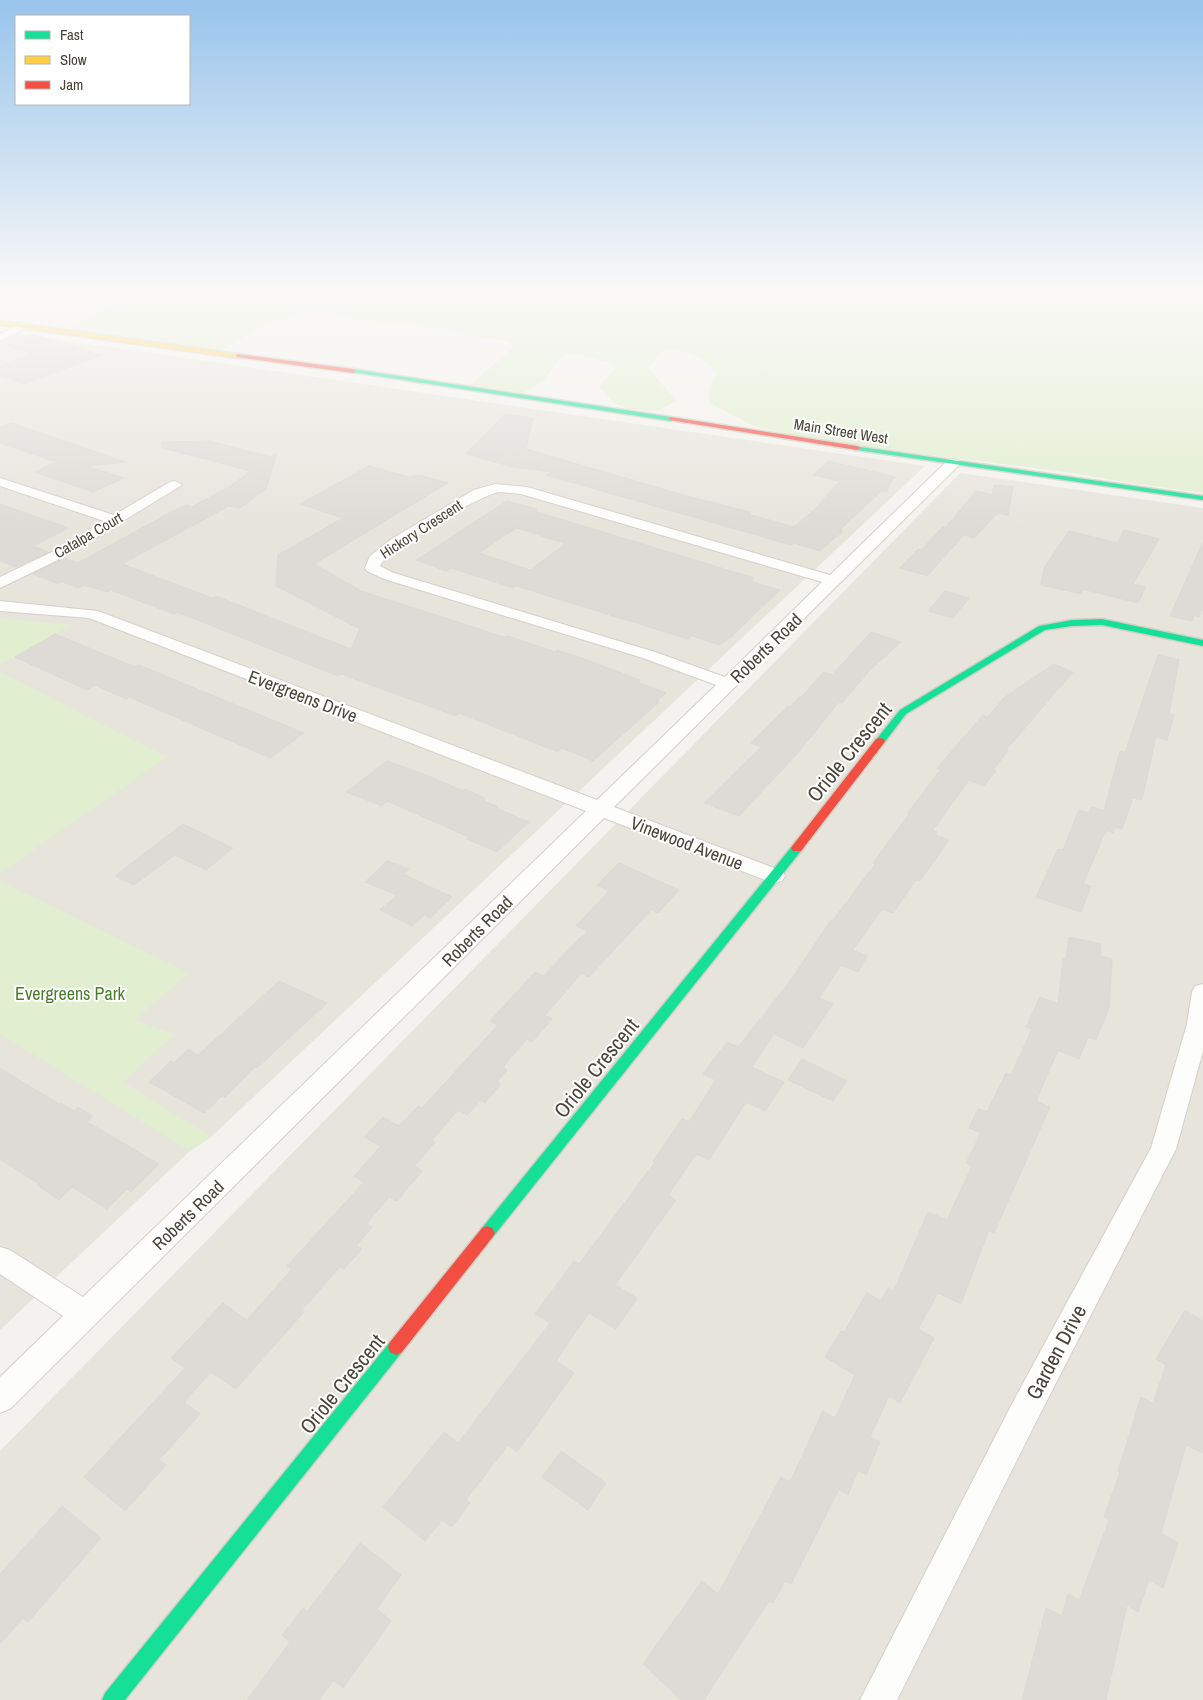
<svg xmlns="http://www.w3.org/2000/svg" width="1203" height="1700" font-family="'Archivo Narrow',sans-serif">
  <rect width="100%" height="100%" fill="#f4f2ee"/>
  <path fill="#e7e4dc" d="M0,331L925,466L211,1137L190,1151L0,1330Z
    M960,473L1203,508V1700H0V1451Z"/>
  <path fill="#e1eecf" d="M132,292H1203V493L1138,484L1073,473L813,440L756,427L710,403L709,388L717,373C699,354 689,351 665,349L648,368L677,401L657,411L629,409L613,402L599,387L617,365L577,354H567L560,357L544,380L523,393L470,385L514,347L507,341L469,336L451,330L353,319L321,310L294,315L259,327L221,351L67,329L105,308L131,305L152,297Z
    M0,618L72,625L0,665Z
    M0,672L167,757L0,873Z
    M0,881L189,973L135,1020L174,1034L123,1082L211,1137L190,1151L0,1034Z"/>
  <path fill="#dedbd6" stroke="#dcd9d4" fill-rule="evenodd" d="M32,334L102,355L24,384L0,376V366L32,354L2,344Z
    M505,414L533,418L526,449L680,494L751,512L748,514L794,527L813,511L840,481L813,475L828,461L896,477L889,484L887,492L882,491L850,520L840,530L843,531L820,551L794,543L791,545L546,475L552,472L513,467L466,454Z
    M11,423L126,462L87,466L124,478L93,492L35,472L56,462L0,443V428Z
    M209,441L271,457L277,453L266,489L240,508L229,506L122,564L212,598L216,596L351,649L360,629L276,586L278,555L343,518L300,504L369,466L409,477L419,475L448,483L314,564L361,591L504,637L508,636L555,652L557,650L587,660L640,680L637,682L666,693L657,701L659,702L593,761L562,748L558,752L459,713L456,716L341,674L338,676L177,612L174,614L111,590L108,592L84,585L78,588L63,582L59,584L33,574L65,558L78,563L171,512L187,505L191,507L226,489L251,471L162,448V442Z
    M994,485L1013,487L1008,515L998,513L974,538L964,535L927,576L900,568L918,549L921,550L943,527L945,528L976,491L992,495Z
    M507,501L537,509L534,511L754,578L750,581L780,590L730,638H728L720,645L692,636L688,639L516,586L514,588L451,568L446,571L416,560ZM516,528L527,531L566,544L530,570L479,553Z
    M0,504L63,526L68,528L33,546L48,552L16,567L0,561Z
    M1124,530L1159,539L1133,584L1146,587L1138,603L1082,589V594L1041,585L1044,568L1069,531L1117,543Z
    M1203,542V608L1199,617L1194,615L1192,621L1170,616Z
    M945,591L969,598L953,618L928,611Z
    M871,632L901,642L871,669L842,703L839,702L796,755L739,816L704,803L761,747L751,743L788,706L790,707L799,697H801L824,672L832,675Z
    M55,634L135,667L139,665L304,733L270,758L129,697L126,699L95,685L87,690L15,657Z
    M1158,655L1179,660L1169,714L1174,715L1167,740L1156,737L1142,800L1133,798L1122,829L1115,827L1113,833L1106,830L1083,884L1091,886L1081,912L1036,897L1058,849L1063,850L1079,810L1089,813L1092,807L1104,811L1120,751L1125,752Z
    M1054,664L1073,672L1006,750L1008,751L993,770L996,771L984,786L969,780L933,830L937,832L935,835L949,840L920,881L916,880L893,913L882,909L853,950L867,956L858,972L841,965L819,998L833,1004L803,1048L774,1034L752,1067L784,1082L765,1111L746,1102L709,1160L696,1154L668,1195L676,1200L615,1285L637,1298L616,1329L589,1313L556,1361L574,1373L517,1452L508,1445L466,1500L470,1503L452,1527L442,1520L425,1541L383,1507L444,1432L458,1443L550,1323L535,1314L574,1261L579,1264L655,1162L653,1161L682,1119L689,1122L716,1080L703,1074L727,1042L738,1047L793,977L831,920H833L875,864L873,863L909,814H907L941,769L937,768L983,715L987,717L1005,697Z
    M387,761L426,775L464,791L465,789L485,798L483,800L498,807L496,808L529,822L497,852L467,839L469,837L387,801L382,806L346,792Z
    M183,824L233,848L206,870L175,855L134,885L115,876Z
    M387,861L409,869L403,874L452,897L430,918L424,915L412,926L380,910L397,895L365,882Z
    M619,863L679,890L658,913L651,910L589,977L582,973L545,1015L552,1019L532,1042L527,1039L503,1067L507,1070L497,1082L501,1084L485,1103L481,1100L467,1115L458,1110L432,1140L435,1142L414,1166L422,1171L397,1201L389,1197L366,1224L372,1227L356,1246L362,1249L344,1269L340,1267L302,1310L304,1312L236,1389L211,1372L184,1402L200,1414L159,1460L166,1465L125,1511L84,1477L185,1368L171,1358L223,1303L247,1320L292,1269L287,1266L364,1182L354,1176L381,1146L364,1137L383,1117L399,1126L418,1106L422,1108L498,1025L490,1021L535,972L543,976L587,931L576,926L609,891L597,885Z
    M1069,937L1101,944L1100,956L1112,959L1109,1008L1096,1040L1088,1037L1079,1059L1058,1050L1036,1101L1050,1107L994,1233L989,1230L961,1304L938,1293L918,1329L934,1338L900,1403L889,1396L870,1437L880,1442L866,1475L858,1470L848,1495L839,1489L791,1584L785,1581L773,1603L769,1601L704,1700H681L643,1664L702,1581L718,1594L781,1477L790,1482L823,1411L835,1418L855,1375L825,1357L841,1331L844,1332L867,1293L881,1301L888,1288L894,1290L928,1212L947,1220L972,1166L966,1163L981,1133L969,1128L978,1109L987,1112L1006,1073L1011,1075L1032,1029L1026,1027L1040,997L1058,1004L1063,959H1066Z
    M279,981L327,1003L257,1068L255,1067L225,1097L222,1096L204,1113L149,1082L171,1061L174,1063L188,1049L198,1055Z
    M802,1059L847,1081L833,1101L788,1080Z
    M0,1068L59,1104L61,1103L74,1111L78,1107L93,1116L87,1122L159,1164L131,1192L127,1189L107,1209L72,1187L59,1200L37,1185L39,1184L0,1159Z
    M1185,1310L1203,1321V1453L1186,1445L1161,1533L1178,1543L1163,1588L1149,1580L1138,1612L1127,1605L1106,1700H1022L1046,1608L1062,1616L1068,1594L1079,1600L1109,1520L1104,1517L1120,1472L1118,1471L1141,1397L1153,1403L1166,1365L1156,1359Z
    M561,1451L606,1483L588,1510L542,1477Z
    M62,1506L101,1538L28,1622L23,1618L0,1644V1574Z
    M360,1543L401,1575L377,1609L391,1621L343,1688L334,1680L319,1700H247L290,1642L282,1635L303,1608L307,1612Z"/>
  <g fill="none" stroke-linecap="round" stroke-linejoin="round">
    <g stroke="#d2d0cb" stroke-width="2">
      <path id="street" d="M23,323L28,326L27,328L0,341V334Z
        M953,459L958,460L960,463L958,466L614,807L782,871L785,876L782,881L775,883L768,881L604,818L11,1408L0,1413V1377L63,1316L0,1274V1247L10,1250L83,1297L586,811L89,618L0,611V601L98,611L597,800L716,685L643,658L384,579L367,571L365,568L370,556L393,538L474,490L495,484L527,487L830,575L948,460ZM500,492L521,494L822,582L725,677L655,652L394,573L380,566C385,551 483,493 500,492Z
        M0,478L114,515L170,482L175,481L182,485L64,557L0,588V577L54,551L104,521L0,486Z
        M1203,984V1051L1176,1149L1036,1422L897,1700H860L1014,1400L1151,1148L1187,1024L1192,992L1195,986Z"/>
    </g>
    <g stroke="#d3cfc5" stroke-width="3">
      <path id="fast" d="M353,369L671,417L674,419L671,421L351,372L350,371Z
        M854,446L1203,496V500L857,450H854Z
        M1102,619L1203,640V646L1102,625L1072,626L1045,630L906,714L884,743H876L875,741L900,710L1039,626L1072,620Z
        M797,844L803,848L801,851L492,1238L487,1240L482,1238L479,1233L482,1228L793,845Z
        M396,1339L402,1342L404,1347L402,1352L125,1700H102L105,1693L390,1342Z"/>
    </g>
    <g stroke="#d3cfc5" stroke-width="3">
      <path id="slow" d="M0,321L238,354L241,356L238,358L0,325Z"/>
    </g>
    <g stroke="#d3cfc5" stroke-width="3">
      <path id="jam" d="M238,354L353,369L356,371L353,373L236,357V355Z
        M671,417L857,446L861,448L857,450L669,420L668,419Z
        M880,738L884,739L885,741L884,743L801,851H793L791,848L793,845L876,739Z
        M487,1226L492,1228L495,1233L492,1238L402,1352L396,1355L390,1352L388,1347L390,1342L482,1228Z"/>
    </g>
    <use href="#street" fill="#fdfdfc" fill-rule="evenodd"/>
    <use href="#fast" fill="#16e098" fill-rule="evenodd"/>
    <use href="#slow" fill="#ffcf43" fill-rule="evenodd"/>
    <use href="#jam" fill="#f24e42" fill-rule="evenodd"/>
  </g>
  <linearGradient id="sky" x2="0" y2="1"><stop stop-color="#98c4ec"/><stop offset="0.55" stop-color="#faf9f7"/><stop offset="1" stop-color="#faf9f7" stop-opacity="0"/></linearGradient>
  <rect width="1203" height="530" fill="url(#sky)"/>
  <g text-anchor="middle" dominant-baseline="central" stroke-width="4" stroke-linejoin="round" paint-order="stroke">
    <g font-size="15" fill="#4b4439" stroke="#fff">
      <text transform="translate(841 431) rotate(9)">Main Street West</text>
      <text transform="translate(421 529) rotate(-33)">Hickory Crescent</text>
      <text transform="translate(88 535) rotate(-30)">Catalpa Court</text>
    </g>
    <g font-size="18" fill="#4b4439" stroke="#fff">
      <text transform="translate(766 648) rotate(-44)">Roberts Road</text>
      <text transform="translate(303 696) rotate(21)">Evergreens Drive</text>
      <text transform="translate(687 843) rotate(21)">Vinewood Avenue</text>
      <text transform="translate(477 931) rotate(-45)">Roberts Road</text>
      <text transform="translate(188 1215) rotate(-44)">Roberts Road</text>
    </g>
    <g font-size="18" fill="#4a7f2a" stroke="#fff">
      <text x="70" y="993">Evergreens Park</text>
    </g>
    <g font-size="21" fill="#4b4439" stroke="#fff">
      <text transform="translate(849 752) rotate(-51)">Oriole Crescent</text>
      <text transform="translate(596 1068) rotate(-51)">Oriole Crescent</text>
      <text transform="translate(1056 1352) rotate(-62)">Garden Drive</text>
      <text transform="translate(342 1384) rotate(-51)">Oriole Crescent</text>
    </g>
  </g>
  <rect x="15" y="15" width="175" height="90" fill="#ffffff" stroke="#b7b4b0"/>
  <rect x="25" y="31" width="25" height="8" fill="#16e098" stroke="#b7b4b0"/>
  <text x="60" y="40" font-size="15" fill="#4b4439">Fast</text>
  <rect x="25" y="56" width="25" height="8" fill="#ffcf43" stroke="#b7b4b0"/>
  <text x="60" y="65" font-size="15" fill="#4b4439">Slow</text>
  <rect x="25" y="81" width="25" height="8" fill="#f24e42" stroke="#b7b4b0"/>
  <text x="60" y="90" font-size="15" fill="#4b4439">Jam</text>
</svg>
